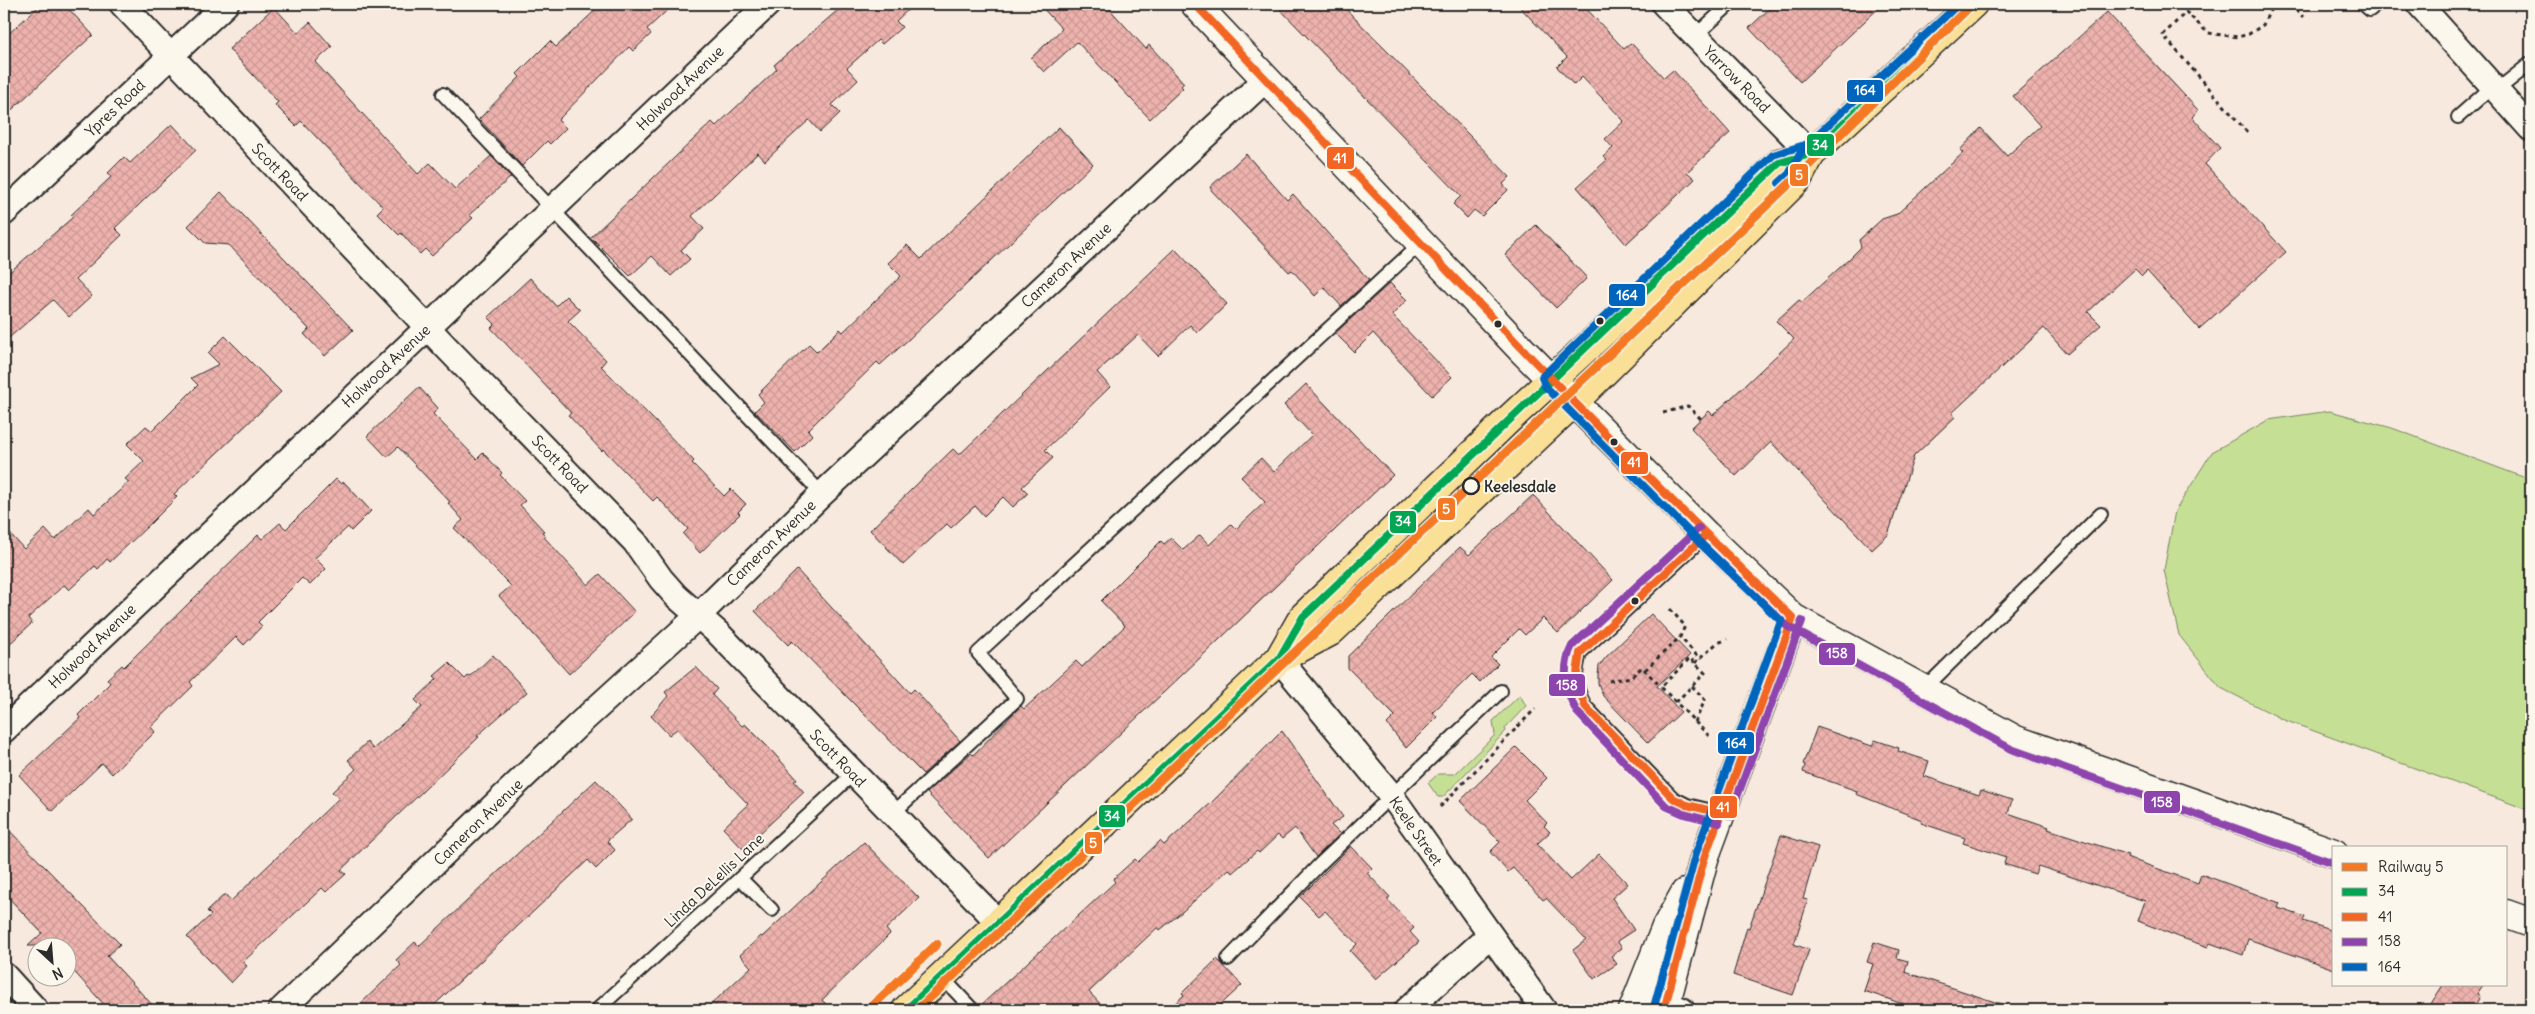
<svg xmlns="http://www.w3.org/2000/svg" width="2535" height="1014" font-family="Delius,sans-serif">
  <defs>
    <pattern id="building-cross-hatch" width="8" height="8" patternUnits="userSpaceOnUse" patternTransform="scale(1.25)"><rect width="8" height="8" fill="#eeb2ad"/><path d="M0 0l8 8M0 8l8-8" fill="none" stroke="#cc9995"/></pattern>
  </defs>
  <rect width="100%" height="100%" fill="#f8e9df"/>
  <filter id="ink" filterUnits="userSpaceOnUse"><feTurbulence type="fractalNoise" baseFrequency=".02" numOctaves="2"/><feDisplacementMap in="SourceGraphic" scale="10" xChannelSelector="R" yChannelSelector="G"/><feConvolveMatrix kernelMatrix="1 2 1 2 8 2 1 2 1" color-interpolation-filters="sRGB"/></filter>
  <g filter="url(#ink)">
    <path fill="#c5df95" stroke="#788560" d="M2330,411L2392,428L2531,480V811L2284,720L2221,688L2179,635L2164,570L2175,511L2212,452L2268,420Z
      M1520,695L1526,706L1505,728L1506,731L1443,797H1438L1428,783L1438,774H1455L1495,735L1493,721Z"/>
    <path fill="url(#building-cross-hatch)" stroke="#2b2b2b" d="M41,4H64L93,35L4,117V38Z
      M602,4H674L647,29L651,34L633,51L629,47L558,120L566,128L550,144L547,141L522,166L479,119L520,77L517,74L550,41L556,47Z
      M845,4H914L896,21L902,27L882,44L878,40L847,68L858,80L832,105L840,113L820,132L809,120L765,161L758,153L692,216L704,229L681,250L690,259L671,276L652,256L630,276L591,237L712,122L716,126L777,69L774,65Z
      M1039,4H1105L1146,49L1149,45L1184,83L1181,86L1183,88L1150,119L1077,42L1044,72L1031,58L1062,29Z
      M1275,4H1341L1510,177L1503,184L1508,190L1482,216L1474,210L1467,218L1453,204L1461,196Z
      M1517,4H1582L1624,49L1631,43L1664,78L1673,70L1730,133L1687,172L1695,179L1626,244L1577,187L1607,160L1603,157L1613,148L1605,139L1624,121L1582,77L1574,85L1557,67L1567,57Z
      M1774,4H1883L1800,82L1749,28Z
      M274,7L298,33L310,22L332,47L315,62L418,174L430,163L455,189L491,156L511,177L469,215L473,218L432,256L425,249L420,254L401,233L399,235L377,213L383,207L301,121L296,126L275,105L278,102L229,49Z
      M2107,12L2198,110L2192,117L2220,148L2205,164L2286,252L2199,329L2147,271L2142,276L2135,269L2088,312L2101,325L2067,354L2044,328L1952,413L1955,417L1914,456L1888,535L1872,550L1771,442L1736,476L1691,428L1709,411L1713,415L1794,339L1776,321L1799,300L1802,302L1847,261L1861,247L1859,240L1882,219L1897,214L1963,153L1960,150L1981,128L2007,156L2040,126L2013,96Z
      M172,124L196,150L115,228L122,235L76,279L92,296L69,317L53,300L4,342V277L73,217L71,215L112,176L108,173L124,157L130,163Z
      M1059,127L1093,164L909,339L880,365L877,362L808,430L812,435L795,452L755,411L764,402L758,394L809,344L817,352L840,329L843,332L901,276L888,263L907,245L921,259Z
      M1246,154L1287,200L1293,194L1369,280L1341,306L1324,287L1315,296L1292,270L1289,272L1212,191L1210,187Z
      M221,192L353,330L325,356L304,334L309,329L229,245L205,243L188,226Z
      M1536,225L1587,278L1556,308L1505,255Z
      M1175,249L1227,304L1197,333L1190,325L1158,356L1138,335L1097,372L1110,387L1045,450L1053,458L1022,487L1028,493L1013,507L1003,497L984,516L975,506L951,528L947,524L903,565L870,530L953,449L959,455Z
      M530,278L556,306L566,296L580,310L568,321L606,360L601,366L694,461L692,463L724,496L731,489L746,504L738,512L740,514L700,553L683,534L688,529L657,497L653,501L603,449L602,451L568,415L571,413L491,328L495,324L488,317Z
      M1390,283L1407,300L1392,315L1452,377L1432,396L1373,333L1354,352L1335,333Z
      M225,336L281,392L174,494L177,497L150,524L110,562L107,559L98,569L95,566L69,590L64,585L28,618L32,623L4,649V527L24,549L45,529L55,540L89,508L94,514L129,482L125,479L144,461L127,444L146,426L152,431L198,385L191,378L219,364L208,353Z
      M1306,384L1393,475L989,858L927,793L971,753L973,755L1021,706L1024,709L1076,661L1082,667L1125,626L1101,601L1161,541L1164,544L1171,538L1183,550L1200,535L1209,545L1231,524L1236,529L1265,502L1241,477L1261,458L1274,472L1312,435L1284,405Z
      M419,387L438,408L433,414L477,459L483,453L502,473L500,475L525,501L520,505L544,531L542,532L546,536L544,537L588,585L600,574L635,612L569,674L499,596L511,586L454,528L463,520L448,503L450,502L398,447L387,457L367,436Z
      M336,479L341,484L344,482L371,511L351,531L348,527L315,558L326,569L310,585L302,578L258,622L262,626L244,645L236,637L190,682L193,686L151,727L155,732L112,774L102,763L52,811L19,775L80,718L78,715L110,683L107,679L122,665L124,667L258,535L262,539L280,523L286,529Z
      M1533,495L1613,580L1558,633L1543,618L1525,635L1519,629L1491,657L1498,664L1480,682L1472,674L1433,712L1437,717L1406,748L1387,724L1395,716L1348,668V656L1460,547L1469,555Z
      M797,570L910,693L914,689L960,741L923,774L792,641L788,645L755,611Z
      M1651,614L1690,655L1657,686L1681,712L1648,743L1603,696L1598,683V675L1599,666L1606,657Z
      M493,655L527,692L477,736L479,737L341,870L346,874L326,892L322,888L243,962L247,966L231,983L187,937L211,915L207,911L225,894L231,901L339,798L332,792L356,769L348,760L367,742L373,749L422,707L415,700L437,679L434,676L449,663L465,679L468,676L470,677Z
      M696,667L717,689L712,695L742,726L745,724L770,749L797,779L794,781L804,792L743,849L723,828L748,804L677,729L669,735L651,716L668,696L665,692Z
      M1817,727L1872,746L1875,740L1899,748L1898,751L1929,761L1924,776L1979,795L1981,790L2012,800L2008,813L2049,827L2048,829L2128,855L2127,857L2139,862L2198,883L2201,874L2280,903L2278,908L2305,917L2303,921L2334,931V969L2248,939L2243,955L2210,943L2208,947L2179,937L2138,921L2145,901L2038,866L2035,874L2004,864L2006,857L1963,843L1965,838L1921,823L1922,820L1856,794L1857,791L1803,772L1805,765L1803,764Z
      M1282,731L1343,817L1331,825L1340,834L1316,857L1295,828L1282,839L1278,835L1259,853L1257,851L1232,873L1229,869L1183,911L1160,930L1158,927L1089,992L1106,1010H981L980,1006L1115,882L1113,879L1135,859L1138,862L1160,841L1164,845L1211,803Z
      M1516,747L1547,778L1525,800L1547,823L1544,826L1550,832L1537,844L1571,880L1599,854L1628,884L1612,898L1634,930L1617,941L1622,948L1611,956L1617,964L1594,979L1573,950L1586,940L1546,898L1543,900L1513,868L1508,872L1490,852L1500,842L1460,801Z
      M596,780L632,819L607,841L615,850L596,869L588,860L429,1010H354L401,965L396,960L415,942L419,946Z
      M4,825L120,944L107,956L157,1010H109L68,965V946H28L42,933L4,893Z
      M1781,835L1818,847L1803,899L1808,900L1794,944L1809,950L1793,995L1733,975L1747,927L1749,928Z
      M864,842L919,898L886,929L890,934L822,1000L832,1010H705L751,967L740,955L761,936L762,937Z
      M1351,846L1372,868L1367,873L1390,897L1387,899L1414,928L1410,932L1419,942L1376,979L1350,951L1357,944L1325,911L1319,916L1300,897Z
      M1874,942L1899,950L1897,958L1908,961L1905,972L2007,1006L2006,1010H1907L1909,1006L1864,991L1873,964L1867,962Z
      M1217,959L1242,985L1215,1010H1168L1184,995L1182,993Z
      M2443,985H2483L2477,994L2480,996L2473,1010H2427Z"/>
    <g fill="none" stroke-linecap="round" stroke-linejoin="round">
      <g stroke="#2b2b2b" stroke-width="16">
        <path id="service" d="M2363,4L2370,10L2377,4
          M1695,36L1730,4
          M2496,91L2531,63
          M443,94L822,494
          M2458,117L2492,87
          M1706,535L1580,653C1574,676 1574,685 1585,706L1673,798L1687,805L1721,813
          M1924,689L2101,514
          M892,814L1017,699L978,653L1420,244
          M740,878L772,910
          M1228,959L1321,863L1501,691
          M942,977L973,1010
          M597,1010L853,774"/>
      </g>
      <g stroke="#2b2b2b" stroke-width="28">
        <path id="minor" d="M122,4L445,346L635,542L661,579L676,596L719,634L999,923
          M1664,4L1811,154
          M2419,4L2531,129
          M4,213L226,4
          M1279,659L1391,795L1544,1010
          M4,730L768,4
          M4,975L36,1010
          M1666,1003L1682,1010
          M281,1010L578,725L698,616L822,494L1265,80
          M1407,1010L1489,936"/>
      </g>
      <g stroke="#2b2b2b" stroke-width="31">
        <path id="secondary" d="M1195,4L1521,349L1706,535L1793,618L2016,740L2334,853
          M2506,914L2531,923
          M1633,1010L1666,927L1685,893
          M1664,1010L1704,859L1793,618"/>
      </g>
      <g stroke="#2b2b2b" stroke-width="31">
        <path id="primary" d="M1279,659L1303,617L1508,420L1637,301L1779,163L1811,154
          M906,1010L1279,659L1330,632L1574,402L1797,180L1811,154L1973,4"/>
      </g>
      <path stroke="#2b2b2b" stroke-width="3" stroke-dasharray="4 4" stroke-linecap="butt" d="M2290,4L2303,17
        M2247,132L2163,35L2186,12L2208,33L2238,37L2249,34L2263,25L2273,4
        M1663,413L1688,406L1701,419
        M1670,609L1685,626L1680,637L1700,659
        M1695,663L1716,644L1727,639
        M1645,670L1680,637
        M1609,681L1631,677L1642,667L1661,687
        M1692,686L1705,700L1695,722
        M1676,702L1705,673L1690,658L1661,687L1710,737
        M1440,807L1535,709"/>
      <use href="#service" stroke="#fbf7ec" stroke-width="12"/>
      <use href="#minor" stroke="#fbf7ec" stroke-width="24"/>
      <use href="#secondary" stroke="#fbf7ec" stroke-width="28"/>
      <use href="#primary" stroke="#fadf96" stroke-width="28"/>
      <g stroke="#fbf7ec" stroke-width="11">
        <path id="bus-1" d="M906,1010L1279,659L1303,617L1779,163L1811,154L1973,4"/>
      </g>
      <g stroke="#fbf7ec" stroke-width="11">
        <path id="bus-2" d="M1195,4C1391,212 1586,421 1793,618L1704,859L1664,1010
          M1706,535L1580,653L1576,680L1585,706L1673,798L1687,805L1721,813"/>
      </g>
      <g stroke="#fbf7ec" stroke-width="11">
        <path id="bus-3" d="M1699,528L1572,646C1561,667 1566,693 1577,712L1666,806L1684,814L1719,823
          M1699,542L1787,626L2011,749L2331,862
          M1730,816L1802,621"/>
      </g>
      <g stroke="#fbf7ec" stroke-width="11">
        <path id="bus-4" d="M1779,183L1789,174L1804,147L1959,4
          M1654,1007L1695,856L1781,621L1699,542L1545,386L1542,377L1773,155L1808,144"/>
      </g>
      <use href="#bus-1" stroke="#00a651" stroke-width="8"/>
      <use href="#bus-2" stroke="#f26522" stroke-width="8"/>
      <use href="#bus-3" stroke="#8e44ad" stroke-width="8"/>
      <use href="#bus-4" stroke="#0065bd" stroke-width="8"/>
      <g stroke="#fbf7ec" stroke-width="12">
        <path id="rail-1" d="M868,1010L937,944
          M917,1010L1803,171L1972,4"/>
      </g>
      <use href="#rail-1" stroke="#f47924" stroke-width="9"/>
    </g>
  </g>
  <g fill="#2b2b2b" stroke="#fbf7ec" stroke-width="2">
    <circle cx="1600" cy="321" r="4.5"/>
    <circle cx="1498" cy="324" r="4.5"/>
    <circle cx="1614" cy="442" r="4.5"/>
    <circle cx="1635" cy="601" r="4.5"/>
  </g>
  <circle fill="#fbf7ec" stroke="#2b2b2b" stroke-width="2.5" cx="1471" cy="486" r="8"/>
  <g text-anchor="middle" dominant-baseline="central" stroke-width="4" stroke-linejoin="round" paint-order="stroke">
    <g font-size="15" fill="#2b2b2b" stroke="#fbf7ec">
      <text transform="translate(1737 79) rotate(45)">Yarrow Road</text>
      <text transform="translate(680 88) rotate(-44)">Holwood Avenue</text>
      <text transform="translate(115 108) rotate(-43)">Ypres Road</text>
      <text transform="translate(280 172) rotate(46)">Scott Road</text>
      <text transform="translate(1066 265) rotate(-43)">Cameron Avenue</text>
      <text transform="translate(386 366) rotate(-43)">Holwood Avenue</text>
      <text transform="translate(560 464) rotate(46)">Scott Road</text>
      <text transform="translate(771 543) rotate(-44)">Cameron Avenue</text>
      <text transform="translate(92 646) rotate(-44)">Holwood Avenue</text>
      <text transform="translate(838 758) rotate(46)">Scott Road</text>
      <text transform="translate(478 822) rotate(-44)">Cameron Avenue</text>
      <text transform="translate(1416 831) rotate(55)">Keele Street</text>
      <text transform="translate(714 880) rotate(-43)">Linda DeLellis Lane</text>
    </g>
    <g font-size="15" font-weight="bold" fill="#2b2b2b" stroke="#fbf7ec" text-anchor="start">
      <text x="1484" y="486">Keelesdale</text>
    </g>
  </g>
  <g stroke="#fbf7ec" stroke-width="2">
    <rect x="1846" y="79" width="38" height="24" rx="5" fill="#0065bd"/>
    <rect x="1806" y="133" width="29" height="24" rx="5" fill="#00a651"/>
    <rect x="1326" y="146" width="29" height="24" rx="5" fill="#f26522"/>
    <rect x="1789" y="163" width="20" height="24" rx="5" fill="#f47924"/>
    <rect x="1608" y="283" width="38" height="24" rx="5" fill="#0065bd"/>
    <rect x="1620" y="451" width="29" height="24" rx="5" fill="#f26522"/>
    <rect x="1437" y="497" width="19" height="24" rx="5" fill="#f47924"/>
    <rect x="1389" y="510" width="28" height="24" rx="5" fill="#00a651"/>
    <rect x="1818" y="642" width="38" height="24" rx="5" fill="#8e44ad"/>
    <rect x="1548" y="673" width="38" height="24" rx="5" fill="#8e44ad"/>
    <rect x="1717" y="731" width="38" height="24" rx="5" fill="#0065bd"/>
    <rect x="2143" y="790" width="38" height="24" rx="5" fill="#8e44ad"/>
    <rect x="1709" y="795" width="29" height="24" rx="5" fill="#f26522"/>
    <rect x="1098" y="804" width="28" height="24" rx="5" fill="#00a651"/>
    <rect x="1084" y="831" width="19" height="24" rx="5" fill="#f47924"/>
  </g>
  <g font-size="14" text-anchor="middle" font-weight="bold" fill="#fff">
    <text x="1865" y="95">164</text>
    <text x="1820" y="150">34</text>
    <text x="1340" y="163">41</text>
    <text x="1799" y="180">5</text>
    <text x="1627" y="300">164</text>
    <text x="1634" y="467">41</text>
    <text x="1446" y="514">5</text>
    <text x="1403" y="526">34</text>
    <text x="1837" y="658">158</text>
    <text x="1567" y="690">158</text>
    <text x="1736" y="748">164</text>
    <text x="2162" y="807">158</text>
    <text x="1723" y="812">41</text>
    <text x="1112" y="821">34</text>
    <text x="1093" y="848">5</text>
  </g>
  <rect width="2535" height="1014" fill="none" stroke="#fbf7ec" stroke-width="20"/>
  <rect x="10" y="10" width="2515" height="994" fill="none" stroke="#2b2b2b" stroke-width="2" filter="url(#ink)"/>
  <rect x="2332" y="846" width="175" height="140" fill="#fbf7ec" stroke="#a8a59f"/>
  <rect x="2342" y="863" width="25" height="8" fill="#f47924" stroke="#a8a59f"/>
  <text x="2378" y="872" font-size="15" fill="#2b2b2b">Railway 5</text>
  <rect x="2342" y="888" width="25" height="8" fill="#00a651" stroke="#a8a59f"/>
  <text x="2378" y="896" font-size="15" fill="#2b2b2b">34</text>
  <rect x="2342" y="913" width="25" height="8" fill="#f26522" stroke="#a8a59f"/>
  <text x="2378" y="922" font-size="15" fill="#2b2b2b">41</text>
  <rect x="2342" y="938" width="25" height="8" fill="#8e44ad" stroke="#a8a59f"/>
  <text x="2378" y="946" font-size="15" fill="#2b2b2b">158</text>
  <rect x="2342" y="963" width="25" height="8" fill="#0065bd" stroke="#a8a59f"/>
  <text x="2378" y="972" font-size="15" fill="#2b2b2b">164</text>
  <g transform="translate(52 962) rotate(154)"><circle r="24" fill="#fbf7ec" stroke="#a8a59f"/>
  <path d="M0-4L9 19L0 12L-9 19Z" fill="#2b2b2b"/>
  <text y="-8" font-size="14" font-weight="bold" text-anchor="middle" fill="#2b2b2b">N</text>
  </g>
</svg>
